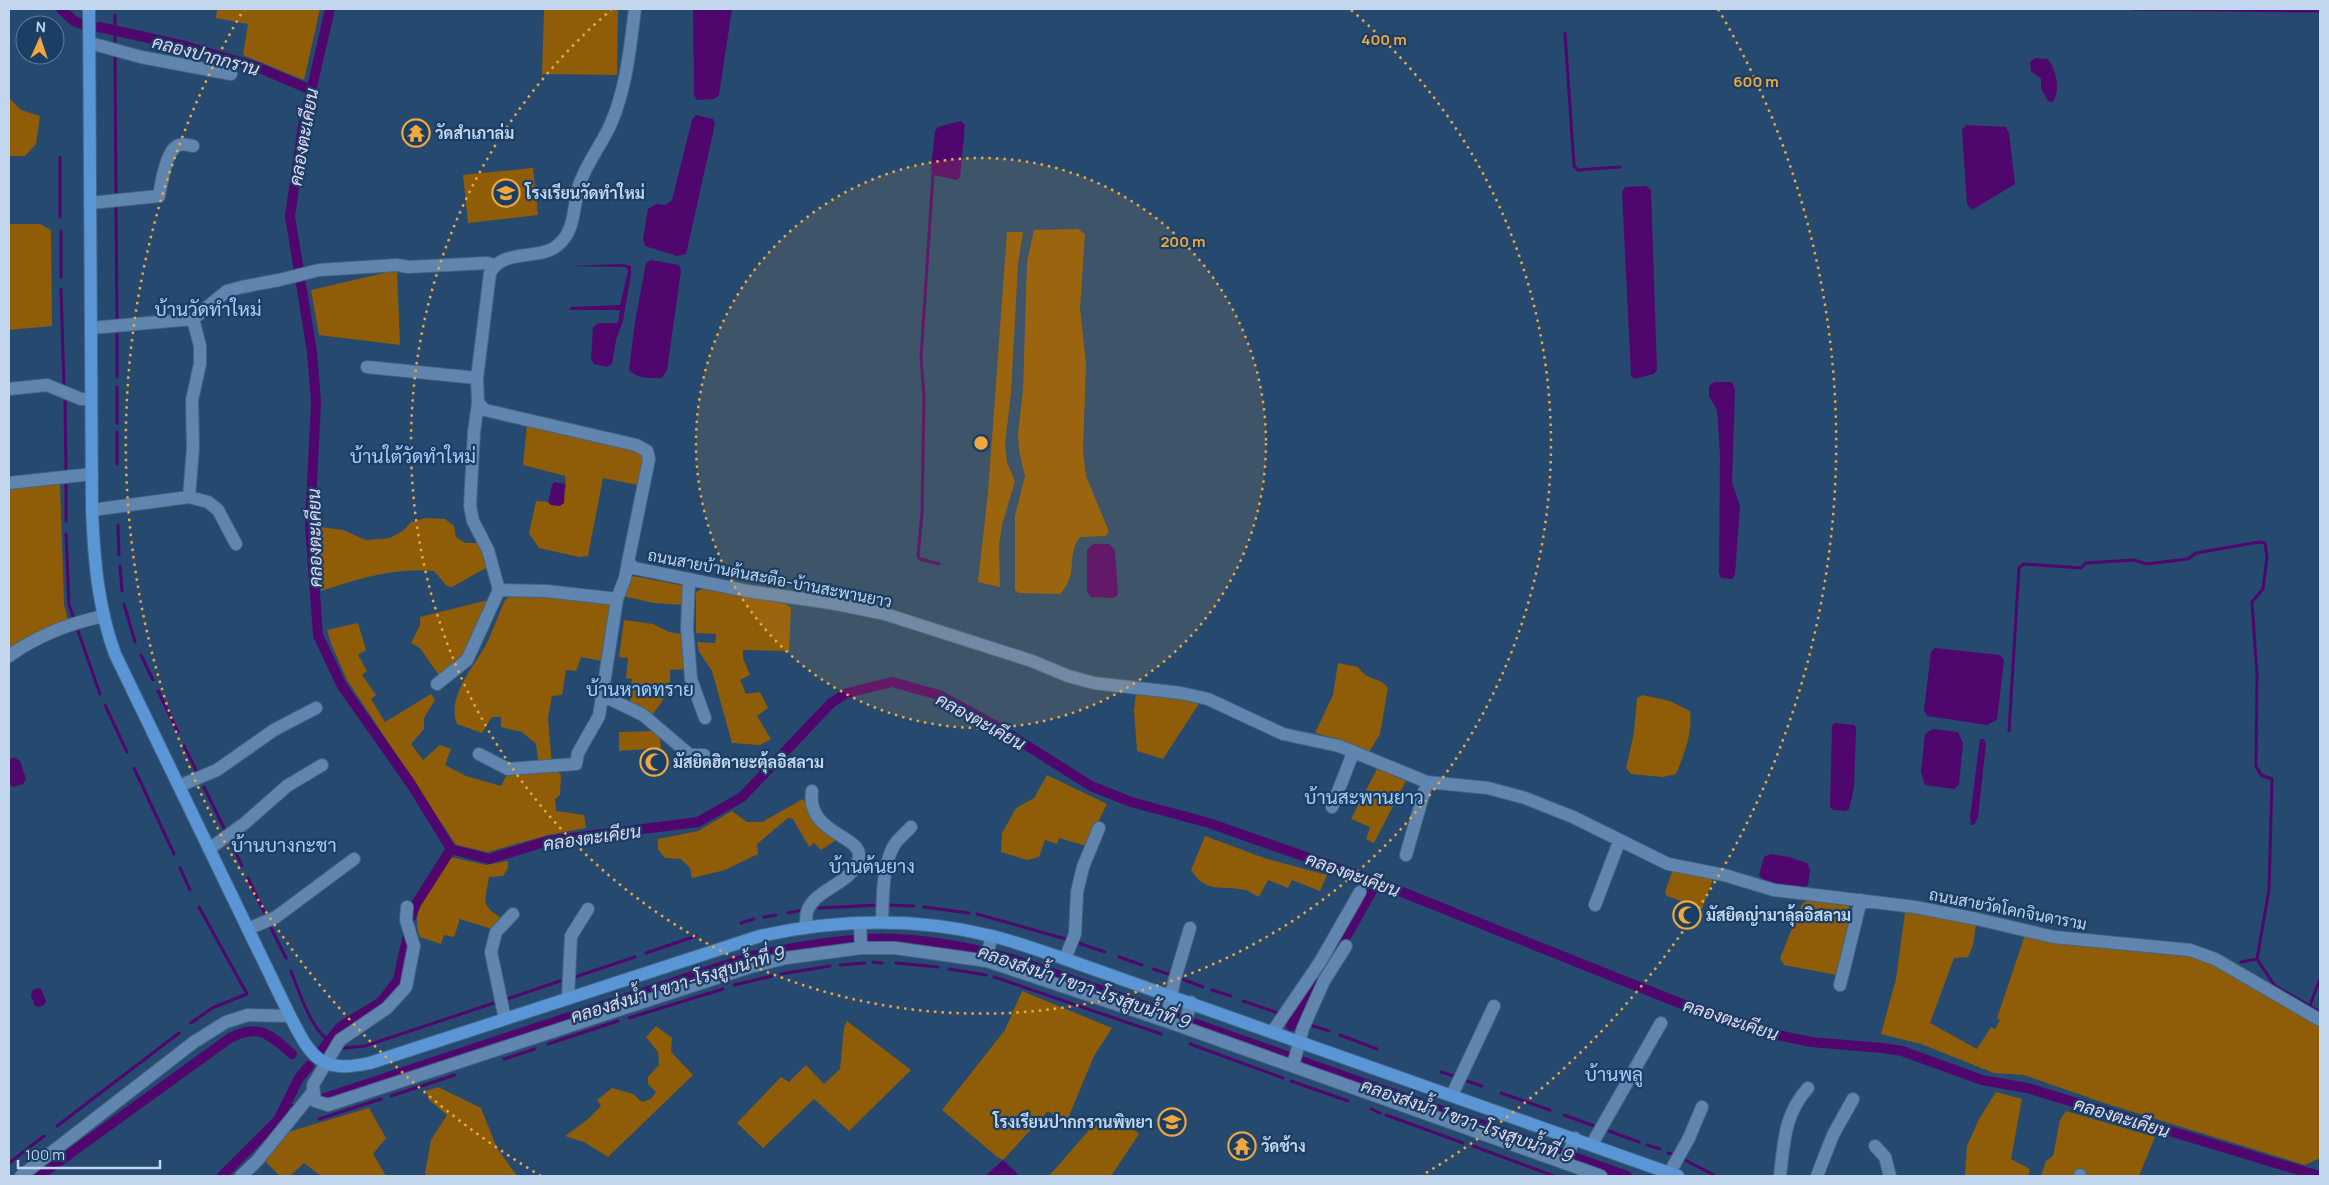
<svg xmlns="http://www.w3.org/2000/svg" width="2329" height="1185" font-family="Manrope,Sarabun,sans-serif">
  <rect width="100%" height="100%" fill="#25496f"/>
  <path fill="#8f5d07" d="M217,9H320L304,80L243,55L248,24L216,18Z
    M544,9H618L617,75L542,74Z
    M9,98L21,110L40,116L36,144L25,156H9Z
    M533,168L538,215L468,223L463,175Z
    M9,224H40L51,230L52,326L9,330Z
    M1078,229L1085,234L1080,308L1086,364L1083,450L1086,476L1109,532L1105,536L1080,537C1065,557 1080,572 1060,594L1019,593L1015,590V516L1025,476L1019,450L1018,433L1023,391L1027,262L1034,230Z
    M1007,232H1023L1018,264L1011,392L1005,445L1007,462L1015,481L1002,525L999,545L1000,587L978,582L988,493Z
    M397,270L400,345L319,335L311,290Z
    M527,425L643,453L647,462L642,486L603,478L588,556L579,557L539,548L529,533L536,501L548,502L551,505L566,488L565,476L523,465Z
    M60,482L64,604L68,621C47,627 27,635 9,649V487Z
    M426,518L445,519L454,526L456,537L465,543H479L489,561L486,568L452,587L447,586L434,571C397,567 356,579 321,591L320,527L343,530L366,540L390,538L404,530L411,522Z
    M622,574L686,586V605L654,603L618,595Z
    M702,589L786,604L791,608L789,651L743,650V658L750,675L740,680L746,694L760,692L768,708L757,716L771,739L760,745L732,743L712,671L699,652L697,642L715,643L716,634L696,633V592Z
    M512,595L566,596L610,603L607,662L581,657L576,671L566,670L562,695L552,696L548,718L552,766L561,775L560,795L555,799L556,811L584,815L586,828L548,835L488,852L456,845L347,680L331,643L327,630L358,623L366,650L358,655L367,671L362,675L376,695L371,699L385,722L431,694L435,700L424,718V729L411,744L423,760L440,745L451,749L445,765L466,776L501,786L507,774L540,771L536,744L522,732L501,727V717H492L482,733L457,724C447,699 470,671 483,650C492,634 498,616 505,600Z
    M492,599L472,647L443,676L438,674L420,648L411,643L420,625V617Z
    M624,620L653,624L669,632L686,635L688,669L670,670V690L653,714L630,702L632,679L626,678L628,658L619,657Z
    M1338,663L1358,667C1369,683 1378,675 1388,688L1380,734L1369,752L1341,740L1315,733L1333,695Z
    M1136,694L1184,698L1200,702L1163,759L1137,751L1134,710Z
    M1642,695L1670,701L1690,711C1693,732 1684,755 1676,774L1663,777L1631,774L1626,768L1634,733L1637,698Z
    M656,731L660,736L661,748L619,751V732Z
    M1377,769L1406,781L1374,843L1366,839L1370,827L1351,819Z
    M1047,775L1107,804L1086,846L1059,838L1057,844L1045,840L1039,857L1027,860L1001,852L1002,833L1016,808L1034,798Z
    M803,799L838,839L821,850L814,843L809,847L793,819L788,818L757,844L758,854L725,870L692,878L690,868L681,859L665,858L658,849V839L698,831L732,811L747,822H762Z
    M1205,836L1267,859L1327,875L1320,891L1292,880L1288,888L1268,880L1259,897C1255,895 1249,891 1245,890C1224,885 1205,894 1191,870Z
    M451,857L486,865L508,861V868L503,876L489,877C486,898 479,905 500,917L492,929L460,919L454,937L444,935L441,944L420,937C408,908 435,881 451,857Z
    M1673,869L1714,876L1702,909L1667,896L1665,892Z
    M1808,900L1849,906L1850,916L1837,975L1784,965L1780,958L1802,904Z
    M1905,912L1976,924L1973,945L1968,957L1954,958L1930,1023L1977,1049L1991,1027L1995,1029L2000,1020L1997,1018L2025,935L2182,953L2212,963L2320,1025V1158L2305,1165L2104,1103L2024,1075L1994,1073L1921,1044L1881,1034L1896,979Z
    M1022,991L1112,1028L1094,1056L1066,1123L1048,1111L1003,1160L996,1156L942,1110L1005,1030Z
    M847,1021L911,1070L849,1131L814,1099L763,1148L737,1123L781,1077L789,1082L806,1065L824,1084L840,1069L844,1028Z
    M656,1026L672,1038L671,1052L693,1075L608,1157L584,1142L565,1136L587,1120L601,1106L597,1100L612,1088L633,1094L642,1102L651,1099L656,1092L648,1084V1077L659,1065L658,1052L646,1037Z
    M438,1087L481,1108L497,1148L517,1176H427L425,1173L431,1140L447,1115L429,1100L426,1091Z
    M1996,1092L2022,1099L2011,1159L2030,1169L2028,1176H1965L1967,1146L1979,1119Z
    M369,1108L386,1138L373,1154L386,1176H321L304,1163L290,1176H280L266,1162V1157L288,1132Z
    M2066,1111L2155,1137L2139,1176H2041L2046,1161L2053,1156L2060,1120Z
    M1117,1116L1139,1134L1111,1176H1049L1090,1129Z"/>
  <path fill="#4f076e" d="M693,9H732L719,95L714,99L697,100L694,95Z
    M2035,58L2048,59C2056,70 2061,89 2053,102L2048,101L2041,88V79L2031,71L2030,62Z
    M696,115L713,119L715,124L686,254L677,256L645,246L643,239L648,209L656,204L666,205L672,200L692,120Z
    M961,121L965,125L960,177L957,180L933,175L931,169L935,131L938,127Z
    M1966,125L2006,127L2009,133L2015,184L1972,210L1967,204L1962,130Z
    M1646,186L1651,190L1657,370L1654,374L1634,379L1631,376L1622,192L1625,187Z
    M651,260L679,265L681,271L667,370L662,378C650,378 637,379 629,370L635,322L646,263Z
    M623,264L631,266V274L623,321L616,340L612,364L607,367L594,364L591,359L593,327L599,323H618L620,310H569L571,307L620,305L628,271L626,267L570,266Z
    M1714,382H1732L1735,389L1732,482L1740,506L1735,575L1732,579L1721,578L1719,573L1720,454L1717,410L1709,396V386Z
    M554,482L565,484L564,503L560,506L551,505L548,502L552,485Z
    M1093,544H1109L1115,550L1118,595L1113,598L1091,597L1087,592V550Z
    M1935,648L2000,655L2004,660L1997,720L1987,725L1927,716L1924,710L1931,652Z
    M1835,723L1855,725L1856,729L1854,788L1849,809L1845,811L1833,810L1830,807L1832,726Z
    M1933,729L1958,732L1963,743L1959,785L1954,789L1925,785L1921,772L1925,734Z
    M1980,739H1984L1986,744L1978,817L1974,825H1971L1970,817Z
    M15,758L20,761L26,779L23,784L13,787L9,784V759Z
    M1770,854L1789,857L1807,863L1810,870L1808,885L1802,889L1765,882L1759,875L1764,857Z
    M37,988L41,989L46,1001L44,1005L39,1007L35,1006L31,996L32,991Z
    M1003,1160L1020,1176H985Z"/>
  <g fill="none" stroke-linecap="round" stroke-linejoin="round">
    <path stroke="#4f076e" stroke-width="3" d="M2132,9L2320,11
      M115,15V46
      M1565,33L1574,166L1578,170L1620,167
      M115,55L116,198
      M60,157V217
      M933,175L921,358L924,397L922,513L918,556L920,559L939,564
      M116,207L117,323
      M61,231V277
      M61,289L64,386
      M117,334V377
      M117,387V423
      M65,398L66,472
      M117,432V464
      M66,484V521
      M118,525L119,555
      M66,534L69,605L73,616
      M120,566L122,591
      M124,604L135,642
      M77,628L100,694
      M141,655L153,680
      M158,691L178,732
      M105,705L127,752
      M2009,731L2019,568L2023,564L2081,568L2086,563L2134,560L2146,564L2188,559L2196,553L2259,542L2265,543L2267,557L2263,589L2252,602L2257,675L2256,766L2261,775L2272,779L2269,890L2257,959
      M184,746L198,774
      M134,768L174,854
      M204,787L226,832
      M232,844L242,866
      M180,868L190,890
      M248,878L265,914
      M886,905L914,906
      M924,907L969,913
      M819,908L879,905
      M788,913L802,910
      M977,914L1066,939
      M764,917L776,915
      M741,923L754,919
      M271,928L286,958
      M1078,943L1105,952
      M646,953L696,936
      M1119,957L1142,965
      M873,962L882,963
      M2241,962L2257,959L2275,986L2320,1012
      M896,963L938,967
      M840,965L865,963
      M949,969L986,975
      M1153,969L1171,975
      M291,971C299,991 312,1034 333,1043
      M781,974L830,966
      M994,977L1161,1034
      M572,978L635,957
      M1182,979L1203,987
      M734,985L772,976
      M1212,990L1231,996
      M507,999L560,981
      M1243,1001L1278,1013
      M2310,1005L2320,979
      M629,1018L723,989
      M1290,1018L1301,1022
      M191,1023L212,1008L247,994L199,907
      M1313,1026L1329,1031
      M1340,1035L1377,1049
      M548,1044L618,1021
      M1190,1044L1283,1078
      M344,1048L365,1046L497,1002
      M504,1059L535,1049
      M1441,1072L1457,1077
      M1291,1081L1348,1101
      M1467,1081L1482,1086
      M1501,1093L1550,1110
      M391,1096L455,1075
      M287,1105L297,1106
      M1371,1109L1380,1113
      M1386,1115L1463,1143
      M1564,1115L1597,1127
      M319,1119L381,1099
      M57,1126L179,1033
      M1606,1130L1639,1142
      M1647,1145L1660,1149
      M1473,1146L1554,1176
      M1668,1153L1676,1155
      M1683,1159L1714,1175
      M9,1163L44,1136"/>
    <path stroke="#4f076e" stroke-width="10" d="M61,9L74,21L82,24
      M330,9L303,126L290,216L312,352L316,402L310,525L318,635L342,686L411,784L451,849L489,859L548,841L698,822L742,797L831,703L847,693L892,682L939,695L996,726L1091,786L1131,802L1209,823L1377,882L1697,1010L1758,1031L1811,1042L1882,1048L1902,1051L1982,1080L2027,1088L2319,1176
      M99,27L185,46L257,67L311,90
      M411,917L416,904L451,849
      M1338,951L1377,882
      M1291,1026L1320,980
      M321,1051L340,1027L381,1002L398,980L407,939
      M322,1099L753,956C790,948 828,941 867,939C917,937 967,946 1015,960L1627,1176
      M39,1176L230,1038C260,1023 270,1035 292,1054
      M222,1176L278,1120L299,1078L309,1066"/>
    <g stroke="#446484" stroke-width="14">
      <path id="minor" d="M90,43L141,57L231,74
        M90,203L159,196C161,184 166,152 177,146C181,143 188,145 193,146
        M91,328L193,319L227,291L242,287L279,280L319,270L397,265L408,267L487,263L494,265
        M367,367L477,378
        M9,389L47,385L81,399H91
        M478,403L485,410L636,445L647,451L649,459L628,562L634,568L747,591L831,603L885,614L1032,661L1068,676L1094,683L1181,693L1208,699L1283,734L1339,746L1427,782L1488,788L1525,798L1573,817L1668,864L1724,875L1774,890L1915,907L1977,919L2054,937L2190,950L2215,959L2320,1020
        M9,483L92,474
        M189,497L193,448L192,400L200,364V346L193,319
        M92,510L189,497L208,502L218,510L236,544
        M689,579L687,628L691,679L705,718
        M499,590L546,591L617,599
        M9,656C37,636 70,623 104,616
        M437,684L467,660L499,590L488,550L473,521L470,506L474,432L478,403L477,378L490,273C502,248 540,261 558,245C576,230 573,206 579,185C587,162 603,143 612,121C627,85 630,47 635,9
        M602,695L643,715L690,755H704
        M479,754L508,769L576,764L578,753L599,716L617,599L625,578L628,562
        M179,786L217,770L274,730L316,708
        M1332,807L1353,753
        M209,849L245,823L287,786L322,765
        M1406,855L1427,782
        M1595,905L1619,842
        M407,907L406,920L414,946L406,987L387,1008L340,1040L313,1085L315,1101L328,1105L750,967L786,958L861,948H895L987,961L1166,1021L1601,1176
        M882,922C883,898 882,869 893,847C897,839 905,834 911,827
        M860,923L861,948
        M806,927C806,922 806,916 807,912C814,888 855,884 859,857C862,835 806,834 812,791
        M248,929L276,917L354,859
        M1065,959L1075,934L1077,892L1083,867L1099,828
        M987,961L991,936
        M1840,985L1861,900
        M568,998L571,936L588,909
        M505,1019L491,952L496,932L513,914
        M1166,1021L1174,982L1190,928
        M1184,1027L1191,1002
        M1273,1031L1320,962L1360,892
        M1293,1066L1303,1028L1324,981L1346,946
        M1452,1095L1494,1006
        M1592,1144L1661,1023
        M1875,1146L1885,1157L1890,1176
        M1564,1163L1575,1138
        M1670,1172L1689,1138L1702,1107
        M21,1176L194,1042L226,1022L248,1015L290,1016
        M241,1176L257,1161L312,1093
        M1780,1176C1784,1143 1784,1114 1808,1088
        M1817,1176L1833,1135L1853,1099
        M2080,1176V1175"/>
    </g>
    <g stroke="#446484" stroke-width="14">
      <path id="major" d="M89,9L92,510C94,559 98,608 115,654L290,1016C311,1057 320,1074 370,1063L760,936C837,919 915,917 992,936C1016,942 1041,951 1065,959L1678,1176"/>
    </g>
    <use href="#minor" stroke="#6086b0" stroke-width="12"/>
    <use href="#major" stroke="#5a96d6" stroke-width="12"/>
  </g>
  <circle cx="981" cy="443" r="285" fill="#f0a73e" fill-opacity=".12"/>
  <g fill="none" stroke="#f0a73e" stroke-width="2.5" stroke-dasharray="2.5 5">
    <circle cx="981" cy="443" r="285"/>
    <path d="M1351 10A570 570 0 1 1 611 10"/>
    <path d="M541 1176A855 855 0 0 1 244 9M1718 9A855 855 0 0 1 1421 1176"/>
  </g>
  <defs>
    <g id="temple-ring" transform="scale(1.4375)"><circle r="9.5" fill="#1a3e64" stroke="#f0a73e" stroke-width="1.5"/><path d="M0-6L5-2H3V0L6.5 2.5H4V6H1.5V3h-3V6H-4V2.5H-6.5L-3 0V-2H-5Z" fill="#f0a73e"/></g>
    <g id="school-ring" transform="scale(1.4375)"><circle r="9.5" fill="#1a3e64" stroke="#f0a73e" stroke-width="1.5"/><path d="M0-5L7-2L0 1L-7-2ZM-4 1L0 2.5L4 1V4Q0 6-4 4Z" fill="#f0a73e"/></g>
    <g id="mosque-ring" transform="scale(1.4375)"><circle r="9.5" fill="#1a3e64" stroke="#f0a73e" stroke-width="1.5"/><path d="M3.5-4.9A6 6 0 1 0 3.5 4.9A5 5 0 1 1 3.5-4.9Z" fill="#f0a73e"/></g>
  </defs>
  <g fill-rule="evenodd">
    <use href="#temple-ring" x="416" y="133"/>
    <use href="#school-ring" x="506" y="193"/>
    <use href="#mosque-ring" x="654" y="762"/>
    <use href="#mosque-ring" x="1687" y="915"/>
    <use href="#school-ring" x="1172" y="1122"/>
    <use href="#temple-ring" x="1242" y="1146"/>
  </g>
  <g text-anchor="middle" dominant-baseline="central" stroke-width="4.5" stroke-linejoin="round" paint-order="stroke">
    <g font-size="16" font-weight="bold" fill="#c2d7ee" stroke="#1a3e64" text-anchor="start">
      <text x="435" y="133">วัดสำเภาล่ม</text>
      <text x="525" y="193">โรงเรียนวัดทำใหม่</text>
      <text x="673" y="762">มัสยิดฮิดายะตุ้ลอิสลาม</text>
      <text x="1706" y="915">มัสยิดญ่ามาลุ้ลอิสลาม</text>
      <text x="1153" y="1122" text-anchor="end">โรงเรียนปากกรานพิทยา</text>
      <text x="1261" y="1146">วัดช้าง</text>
    </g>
    <g font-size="16" fill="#c2d7ee" stroke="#1a3e64">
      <text transform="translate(770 578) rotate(11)">ถนนสายบ้านต้นสะตือ-บ้านสะพานยาว</text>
      <text transform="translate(2008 909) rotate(11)">ถนนสายวัดโคกจินดาราม</text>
    </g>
    <g font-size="18" font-style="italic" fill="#e6d7f0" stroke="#1a3e64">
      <text transform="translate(206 55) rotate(15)">คลองปากกราน</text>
      <text transform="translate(303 137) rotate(-80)">คลองตะเคียน</text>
      <text transform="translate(314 538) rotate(-91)">คลองตะเคียน</text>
      <text transform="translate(981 721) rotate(29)">คลองตะเคียน</text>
      <text transform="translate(592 837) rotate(-8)">คลองตะเคียน</text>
      <text transform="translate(1353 874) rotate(20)">คลองตะเคียน</text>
      <text transform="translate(677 984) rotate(-17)">คลองส่งน้ำ 1 ขวา-โรงสูบน้ำที่ 9</text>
      <text transform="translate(1084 986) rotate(19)">คลองส่งน้ำ 1 ขวา-โรงสูบน้ำที่ 9</text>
      <text transform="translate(1731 1019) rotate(18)">คลองตะเคียน</text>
      <text transform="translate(2122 1117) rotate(17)">คลองตะเคียน</text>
      <text transform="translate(1467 1120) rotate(19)">คลองส่งน้ำ 1 ขวา-โรงสูบน้ำที่ 9</text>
    </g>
    <g font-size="19" fill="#a6cefc" stroke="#1a3e64">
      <text x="208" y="309">บ้านวัดทำใหม่</text>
      <text x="413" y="456">บ้านใต้วัดทำใหม่</text>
      <text x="640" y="689">บ้านหาดทราย</text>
      <text x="1364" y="797">บ้านสะพานยาว</text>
      <text x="284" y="845">บ้านบางกะชา</text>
      <text x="872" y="866">บ้านต้นยาง</text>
      <text x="1614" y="1074">บ้านพลู</text>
    </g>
  </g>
  <circle cx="981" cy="443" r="8" fill="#f0a73e" stroke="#1a3e64" stroke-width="2.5"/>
  <g font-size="15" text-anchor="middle" font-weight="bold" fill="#f0a73e" stroke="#1a3e64" stroke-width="4.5" stroke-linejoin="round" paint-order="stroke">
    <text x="1384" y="45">400 m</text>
    <text x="1756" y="87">600 m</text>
    <text x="1183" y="247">200 m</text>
  </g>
  <rect width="2329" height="1185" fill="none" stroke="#c2d7ee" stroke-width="20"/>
  <g transform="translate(40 40) rotate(3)"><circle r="24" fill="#1a3e64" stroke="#5d7b9b"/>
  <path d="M0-4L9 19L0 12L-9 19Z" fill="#f0a73e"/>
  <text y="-8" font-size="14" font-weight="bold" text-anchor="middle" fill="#c2d7ee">N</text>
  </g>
  <path d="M18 1160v8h142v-8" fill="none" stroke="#c2d7ee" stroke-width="2.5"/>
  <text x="25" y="1160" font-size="15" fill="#c2d7ee" stroke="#1a3e64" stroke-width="4" paint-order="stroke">100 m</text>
</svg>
